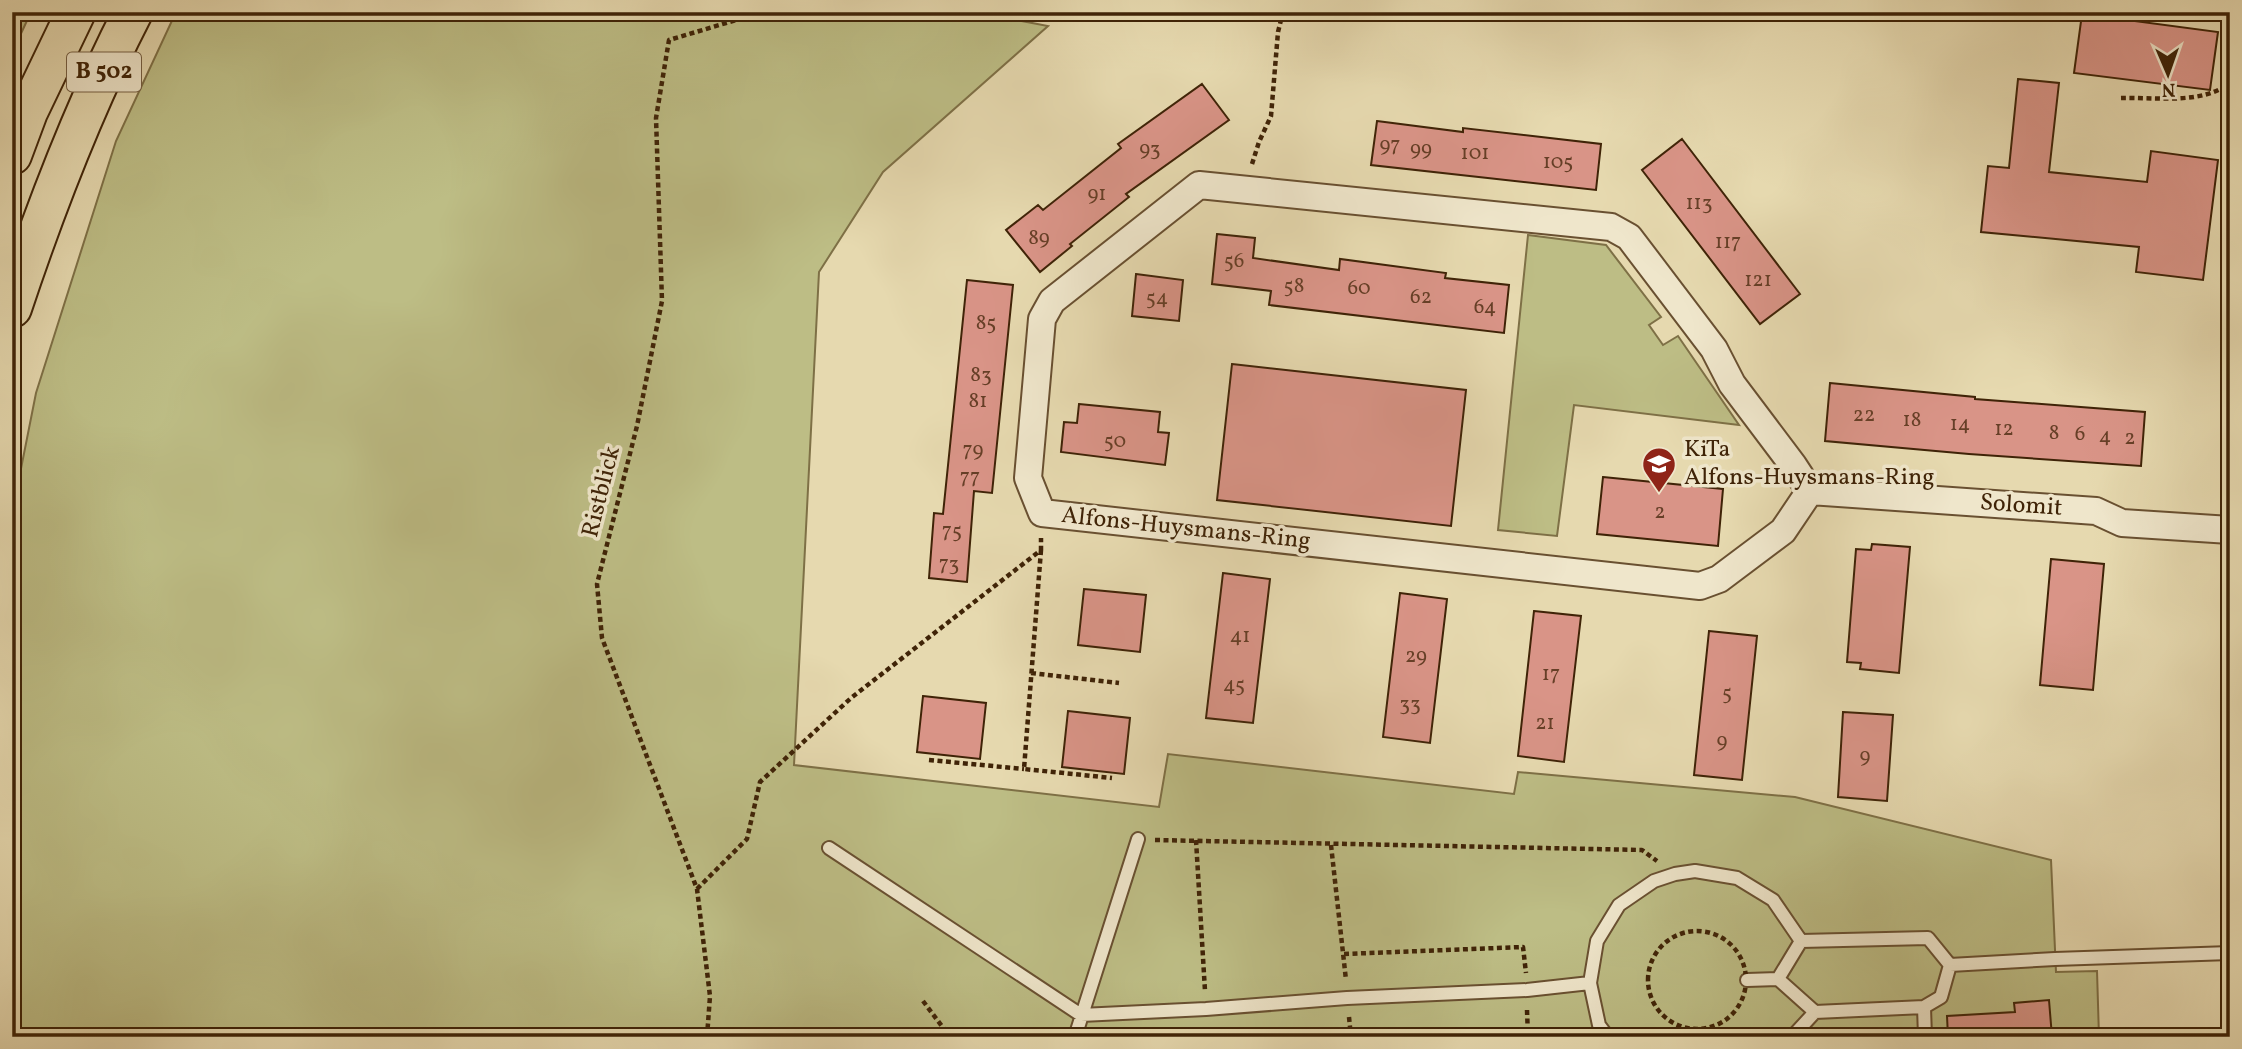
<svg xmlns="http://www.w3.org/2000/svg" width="2242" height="1049" font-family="Vollkorn,serif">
  <rect width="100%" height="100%" fill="#e6d9af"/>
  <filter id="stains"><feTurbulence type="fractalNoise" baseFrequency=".00286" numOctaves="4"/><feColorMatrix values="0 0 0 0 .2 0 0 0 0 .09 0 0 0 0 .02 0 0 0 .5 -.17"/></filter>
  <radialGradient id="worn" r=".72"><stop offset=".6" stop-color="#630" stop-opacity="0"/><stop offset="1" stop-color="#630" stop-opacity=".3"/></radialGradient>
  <path fill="#bdbd85" stroke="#7e7046" stroke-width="2" d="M12,12H31L12,53Z
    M176,12H975L1048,26L883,172L819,272L794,765L1159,807L1168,754L1514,794L1518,772L1795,797L2051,860L2056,972L2097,971L2099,1037H12V514L36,393L116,141Z
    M1528,235L1606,245L1661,317L1649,325L1663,345L1678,336L1739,425L1574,405L1557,536L1498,530Z"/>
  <path fill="#d99487" stroke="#3f2307" stroke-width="2" d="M2082,14L2218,32L2210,90L2074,73Z
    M2018,79L2059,83L2049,172L2147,182L2151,151L2218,160L2203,280L2136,272L2139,247L1981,232L1988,166L2009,168Z
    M1202,84L1229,120L1126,194L1129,197L1070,244L1072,246L1040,272L1006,230L1038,205L1043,210L1121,148L1118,144Z
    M1377,121L1463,132V128L1601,144L1596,190L1371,165Z
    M1682,139L1800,294L1760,324L1642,170Z
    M1217,234L1255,238L1253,258L1339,270L1340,259L1446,273L1445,278L1509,285L1504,333L1269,305L1271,291L1212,284Z
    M1136,274L1183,280L1179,321L1132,316Z
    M967,280L1013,285L992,493L974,491L967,582L929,578L934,513L943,514Z
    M1232,364L1466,390L1451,526L1217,500Z
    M1830,383L1975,397V399L2145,412L2141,466L1969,454L1825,441Z
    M1079,404L1160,412L1158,432L1169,433L1165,465L1061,452L1064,422L1077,423Z
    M1603,477L1723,489L1718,546L1597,534Z
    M1872,544L1910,547L1899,673L1860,669L1861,663L1847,662L1856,549L1871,550Z
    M2051,559L2104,564L2093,690L2040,685Z
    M1223,573L1270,579L1253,723L1206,718Z
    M1084,589L1146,595L1140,652L1078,645Z
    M1400,593L1447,599L1430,743L1383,737Z
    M1534,611L1581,616L1564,762L1518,756Z
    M1709,631L1757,636L1742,780L1694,775Z
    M923,696L986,703L980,759L917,752Z
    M1068,711L1130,718L1124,774L1062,767Z
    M1843,712L1893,715L1887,801L1838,797Z
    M2049,1000L2052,1037H1948L1947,1016L2015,1012L2014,1003Z"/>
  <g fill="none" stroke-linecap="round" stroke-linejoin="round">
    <g stroke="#695031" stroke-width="16">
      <path id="lane" d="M829,848L1081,1015L1206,1009L1347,998L1527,990L1590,983
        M1928,938L1950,965L1941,997L1924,1007L1815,1012L1778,979L1801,941Z
        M1950,965L2055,959L2230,953
        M1747,980L1778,979
        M1924,1007L1925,1037
        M1075,1037L1138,839
        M1608,1037L1599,1025L1590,983L1597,941L1619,905L1654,881L1675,874L1695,871L1737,878L1773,900L1801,941
        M1792,1037L1815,1012"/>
    </g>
    <g stroke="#695031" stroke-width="30">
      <path id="street" d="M1199,185L1611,227L1629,237L1714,349L1732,384L1793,465L1810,491L1783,531L1719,579L1700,586L1042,513L1028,478L1042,319L1052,301Z
        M1810,491L2096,511L2122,523L2230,530"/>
    </g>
    <g stroke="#3f2307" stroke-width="42">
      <path id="highway" d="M12,155L28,112L76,12
        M12,308C46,206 84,107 133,12"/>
    </g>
    <path stroke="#3f2307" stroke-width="4.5" stroke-dasharray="5 3.5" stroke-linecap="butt" d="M2121,98C2155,97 2202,105 2230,83
      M1252,164L1259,142L1271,116L1278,32L1283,12
      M1041,550L1024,769L1112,778
      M1031,673L1119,683
      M929,760L1024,769
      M1155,840L1642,850L1657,861
      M1196,840L1205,991
      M1331,845L1346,980
      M697,889L747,839L760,782L851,698L1041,550V538
      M1648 980a49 49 0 1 1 98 0a49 49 0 1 1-98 0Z
      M1344,954L1523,947L1526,973
      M923,1001L950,1037
      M1527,1010L1528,1037
      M1349,1017L1351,1037
      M1881,1027V1037
      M707,1037L710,996L697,889L602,638L597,584L637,426L662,301L656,118L669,40L763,12"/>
    <use href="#lane" stroke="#efe6cb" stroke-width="12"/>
    <use href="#street" stroke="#efe6cb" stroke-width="26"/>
    <use href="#highway" stroke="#e6d9af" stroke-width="38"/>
  </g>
  <defs>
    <g id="school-pin" transform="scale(1.75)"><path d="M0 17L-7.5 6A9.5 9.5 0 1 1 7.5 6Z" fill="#8f2418" stroke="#efe6cb"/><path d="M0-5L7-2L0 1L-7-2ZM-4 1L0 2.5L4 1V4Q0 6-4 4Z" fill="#fff"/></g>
  </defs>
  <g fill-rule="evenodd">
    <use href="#school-pin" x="1659" y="464"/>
  </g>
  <g text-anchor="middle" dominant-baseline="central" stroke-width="7" stroke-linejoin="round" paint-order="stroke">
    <g font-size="21" fill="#663f27">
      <text x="1390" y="145">97</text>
      <text x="1150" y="149">93</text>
      <text x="1421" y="149">99</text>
      <text x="1475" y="153">101</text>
      <text x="1558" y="162">105</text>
      <text x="1097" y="194">91</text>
      <text x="1699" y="203">113</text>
      <text x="1039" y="238">89</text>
      <text x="1728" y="242">117</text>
      <text x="1234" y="261">56</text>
      <text x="1758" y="280">121</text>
      <text x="1294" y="286">58</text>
      <text x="1359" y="288">60</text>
      <text x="1421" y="297">62</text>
      <text x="1157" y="298">54</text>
      <text x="1485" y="307">64</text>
      <text x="986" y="323">85</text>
      <text x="981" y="375">83</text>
      <text x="978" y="401">81</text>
      <text x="1864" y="415">22</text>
      <text x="1912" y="420">18</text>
      <text x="1960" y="424">14</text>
      <text x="2004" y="429">12</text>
      <text x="2054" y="433">8</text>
      <text x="2080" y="434">6</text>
      <text x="2105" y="436">4</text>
      <text x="2130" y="438">2</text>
      <text x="1115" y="441">50</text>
      <text x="973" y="450">79</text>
      <text x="970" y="477">77</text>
      <text x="1660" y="512">2</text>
      <text x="952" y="531">75</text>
      <text x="949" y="564">73</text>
      <text x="1240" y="636">41</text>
      <text x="1416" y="656">29</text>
      <text x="1551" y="674">17</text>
      <text x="1234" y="685">45</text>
      <text x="1727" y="693">5</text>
      <text x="1410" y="704">33</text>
      <text x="1545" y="723">21</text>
      <text x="1722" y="741">9</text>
      <text x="1865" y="756">9</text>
    </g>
    <rect fill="#efe6cb" stroke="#745e42" stroke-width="2" x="67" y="52.5" width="74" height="39" rx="5"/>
    <g font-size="23" font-weight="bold" fill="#3f2307">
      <text x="104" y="72">B 502</text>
    </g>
    <g font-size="24" fill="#3f2307" stroke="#efe6cb" text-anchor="start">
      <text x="1684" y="450">KiTa<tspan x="1684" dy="28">Alfons-Huysmans-Ring</tspan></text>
    </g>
    <g font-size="24" fill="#3f2307" stroke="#efe6cb">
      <text transform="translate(602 492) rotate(-76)">Ristblick</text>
      <text transform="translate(2021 506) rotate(4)">Solomit</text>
      <text transform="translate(1186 529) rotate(6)">Alfons-Huysmans-Ring</text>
    </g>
  </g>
  <rect width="2242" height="1049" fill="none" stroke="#e6d9af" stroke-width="42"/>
  <rect x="14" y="14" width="2214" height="1021" fill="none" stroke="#3f2307" stroke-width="3.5"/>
  <rect x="21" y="21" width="2200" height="1007" fill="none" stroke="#3f2307" stroke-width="2"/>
  <g transform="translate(2168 74) rotate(178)" stroke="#efe6cb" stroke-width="5" paint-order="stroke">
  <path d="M0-5L12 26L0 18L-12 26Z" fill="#3f2307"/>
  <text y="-10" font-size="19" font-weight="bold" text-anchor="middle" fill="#3f2307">N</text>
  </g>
  <rect width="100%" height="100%" filter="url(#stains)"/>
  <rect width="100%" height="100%" fill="url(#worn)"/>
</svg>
